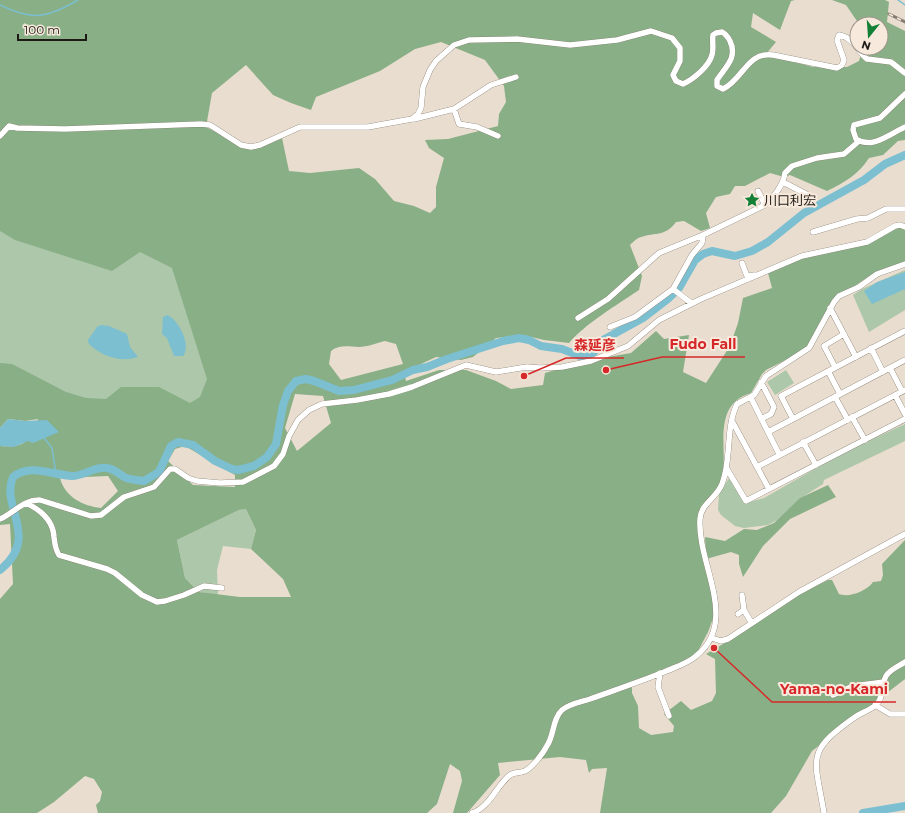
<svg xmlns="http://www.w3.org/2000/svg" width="905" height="813" font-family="Montserrat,'Noto Sans JP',sans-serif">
  <rect width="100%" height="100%" fill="#e9ddcf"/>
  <path fill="#adc7aa" d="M0,218L139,244H176L208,317V406L0,412Z
    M905,270V310L869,332L853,295L862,289Z
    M786,370L794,383L775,395L767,382Z
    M905,424V441L824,480L823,484L801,498L777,520L768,525L744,528L735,526L721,515L718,510L719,493L730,477L746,503L764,498L841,454Z
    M246,509L256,530L251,549L223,546L217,570L218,595L199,592L185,578L177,540L239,510Z"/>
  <path fill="#89af86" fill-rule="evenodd" d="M0,0H795L791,1L780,30L753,13L751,27L776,42L766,54L813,67H847L859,61L863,48H881V24H859L846,5L832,0H885L889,2L887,22L905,31V140L898,141L883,155L869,158C858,175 845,182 827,191L790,175L784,177L770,173L745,186H735L730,194L716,197L706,213L710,228L701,231L684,221L676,222C665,237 656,232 641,237C637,238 633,242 630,245L642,276L639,290C617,305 586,323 569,343L544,340L523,335L496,338L473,357L461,360L436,357L404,372L406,381L439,370H466L496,381L511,389L543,385L545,373L590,360L631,353L656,331L664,339L689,335L683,372L706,383L730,346L738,323L743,298L772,288L768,273L800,258L871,240L891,230L902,227L905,230V264L871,275L850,289L844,291L834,301L809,348L766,370L762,374L751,393C710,405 729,451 722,483C721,491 704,508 699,515L715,596L714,616L708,632L696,655L632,684V693L638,706L639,728L651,735L673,732L674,726L664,714L681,701L691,710L712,701L716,693L715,659L706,654L745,631L788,600L828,580H832L839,594C849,598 867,591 873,582L881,581L883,575L882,564L905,540V679L812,751L786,796L771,813H600L607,768L592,769L589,773L586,760L560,757L498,763L500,775L467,813H453L462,781L460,771L450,764L437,804L427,813H98L96,805L100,801L102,792L94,779L85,776L54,802L37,813H0V599L13,584L10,524L0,525V446C27,448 28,441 38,419L25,421L8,419L0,428V363L12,364L66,392L86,398L106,399L121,387H159L190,403L200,397L207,379L172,268L140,252L112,271L15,240L0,231ZM441,42L485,60L504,86L506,102L499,114L498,126L448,139L425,140L429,148L444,158L436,187V207L430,213L414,206L394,201L375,179L359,168L310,173L289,171L282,138L252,150L206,127L212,93L246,65L273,95L291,103L311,110L316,97L380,71L415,49ZM385,341L396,344L403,364L341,380L329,364L331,351C340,344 349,347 359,347C367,347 377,343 385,341ZM295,394L323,396L331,423L297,451L285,428ZM185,446L235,475V487L193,485L168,461L175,449ZM108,476L118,491L101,508C83,506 65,497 60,478ZM246,509L256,530L251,549L283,579L291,597H240L199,592L185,578L177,540L239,510Z
    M828,485L836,497L790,519L763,546L743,577L739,564V555L731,552L706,559L705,537L725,541L744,529L757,530L774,523L800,498Z"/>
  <path fill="#7cbfd0" d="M905,272V289L872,304L864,291L877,282Z
    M167,315C178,319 192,345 183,356H174L167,338L162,334L163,317Z
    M101,325L109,326L127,334L130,347L138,357C123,362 107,358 95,349C92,346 88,345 88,340L97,327Z
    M8,419L25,421L47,420L59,432L33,443L28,441L14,447L0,446V428Z"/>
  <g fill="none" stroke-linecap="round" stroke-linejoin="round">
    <path stroke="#7cbfd0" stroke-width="1.5" d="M898,0L905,5
      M0,5C32,21 47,18 78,0
      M44,438L52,448L56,474"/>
    <path stroke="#7cbfd0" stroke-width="8" d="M0,570C41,537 0,507 13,477C30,463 53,475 72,476C84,476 95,466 107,468C115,469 120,475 126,478C132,480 138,480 144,481L159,472L171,446L178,442L193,445L215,461L232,469L238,470L254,466L267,457L276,444L283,405L288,391L296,381L306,379L314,381L339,391L354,390L392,380L413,370L427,367L447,359L503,341L519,338L529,340L541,346L562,349L585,358L594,352L603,340L643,318L669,298L679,288L695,260L703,254L712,251L735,256L752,251L768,242L804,213L864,180L885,164L905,155
      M863,813L905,806"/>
    <g stroke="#7a7063" stroke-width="6">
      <path id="minor" d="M905,94L880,118L854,125L853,130L856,139C872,150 891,133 905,127
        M454,109L459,124L477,127L498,136
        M414,119L454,109L491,85L516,77
        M0,136L9,126L17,128L65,129L201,124L210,125L241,145L251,147L260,145L300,127H368L412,119L418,114L421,108L423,87L430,70L436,61L454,45L469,40L517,39L570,45L617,40L651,31L672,38L680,48V61L673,75L676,81L683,84C694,79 709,66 712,55C714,49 712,42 713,35L716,33L722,32C726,34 728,37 730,41C738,58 725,67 717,80V86L723,89C743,80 747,51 773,55L837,68L842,65L844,60L837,40L839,35C853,37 857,51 867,59L891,62L905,73
        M783,182L808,195
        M758,191L765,205
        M813,232L857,219L868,218L886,209H905
        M742,263L747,276L755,275
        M673,289L691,303
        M830,308L856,357
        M578,318L608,299L659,253L703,235L765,205C774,196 783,186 785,173L792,166L817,158L844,154L859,141
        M610,327L635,317L673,289L692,255L702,243L703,235
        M871,348L883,372
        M835,367L824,346L844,334
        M890,368L902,391
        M828,371L840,394
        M761,382L774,407L771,414L761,419
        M895,395L905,414
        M835,397L848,420
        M751,398L779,454
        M852,417L865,440
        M793,419L905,360
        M732,421L769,489
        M768,432L793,419L781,396L905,331
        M803,442L816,465
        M757,467L905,390
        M727,469L746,501L905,419
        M26,503C41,510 53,520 54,537C55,545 55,549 59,555L107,569L115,573L142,595L157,602L165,601L184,595L204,586L222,588
        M0,519C14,513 24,499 40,500L91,516L101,515L124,497L154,487L170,469H175L188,478L197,481L220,483L243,482L274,466L283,454L289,436L298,420L309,410L322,404L357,400L389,394L412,387L466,365L496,372L527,367L540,368L562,367L591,361L628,346L659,320L701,299L802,256L867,242L895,226L900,225L905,227
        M742,595L744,610L751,622
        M738,614L744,610
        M712,638L721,641L728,639L799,592L905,534
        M660,673L658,687L669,716
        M833,695L853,686L884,682
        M875,705L890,714H905
        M472,813C489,808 497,785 510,775C514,772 520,773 525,771C533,767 544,752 548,744C554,734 553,718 562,710C569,704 581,702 590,699C615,690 639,682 664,672C675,667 687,664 696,656C740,621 697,564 700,519C701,503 717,498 722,484C732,459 725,429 737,404L754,395L766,376L809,348L834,302L839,296L859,287L877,274L905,264
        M824,813C815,758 804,753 855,717C861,713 870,710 876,705C884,698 881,685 886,676C889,670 899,666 905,662"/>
    </g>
    <use href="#minor" stroke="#fff" stroke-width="5.5"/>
    <g stroke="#857d73" stroke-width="3">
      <path id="rail" d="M889,14L905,22"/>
    </g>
    <use href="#rail" stroke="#f7eadc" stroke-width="1.5" stroke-dasharray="4.5" stroke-linecap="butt"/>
  </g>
  <defs>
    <g id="sight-bare" transform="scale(1.2)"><path d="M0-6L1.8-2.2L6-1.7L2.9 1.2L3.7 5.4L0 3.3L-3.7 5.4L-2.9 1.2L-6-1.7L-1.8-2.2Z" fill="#148036" stroke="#f7eadc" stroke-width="2.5" paint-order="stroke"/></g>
  </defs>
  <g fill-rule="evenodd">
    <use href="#sight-bare" x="752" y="200"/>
  </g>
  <g text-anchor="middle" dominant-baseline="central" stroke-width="4" stroke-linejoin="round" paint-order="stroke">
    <g font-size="13" fill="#1d1914" stroke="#f7eadc" text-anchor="start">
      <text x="764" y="200">川口利宏</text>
    </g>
  </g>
  <path fill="none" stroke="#d62828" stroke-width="1.5" d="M606 370L662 357H745M524 376L566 358H624M714 648L772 702H896"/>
  <g fill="#d62828" stroke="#f7eadc" stroke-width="1.5">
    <circle cx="606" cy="370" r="4"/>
    <circle cx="524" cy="376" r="4"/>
    <circle cx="714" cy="648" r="4"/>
  </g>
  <g font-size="14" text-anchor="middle" font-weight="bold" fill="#d62828" stroke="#f7eadc" stroke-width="4" stroke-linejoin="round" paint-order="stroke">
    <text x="703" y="349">Fudo Fall</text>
    <text x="595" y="350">森延彦</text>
    <text x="834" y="694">Yama-no-Kami</text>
  </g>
  <g transform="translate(869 36) rotate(197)"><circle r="19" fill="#f7eadc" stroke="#a0968c"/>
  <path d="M0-3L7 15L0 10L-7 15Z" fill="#148036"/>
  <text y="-6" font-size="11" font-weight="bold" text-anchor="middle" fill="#1d1914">N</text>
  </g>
  <path d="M18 34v6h68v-6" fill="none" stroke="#1d1914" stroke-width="2"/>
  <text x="24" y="34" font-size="12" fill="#1d1914" stroke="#f7eadc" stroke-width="3" paint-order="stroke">100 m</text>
</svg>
